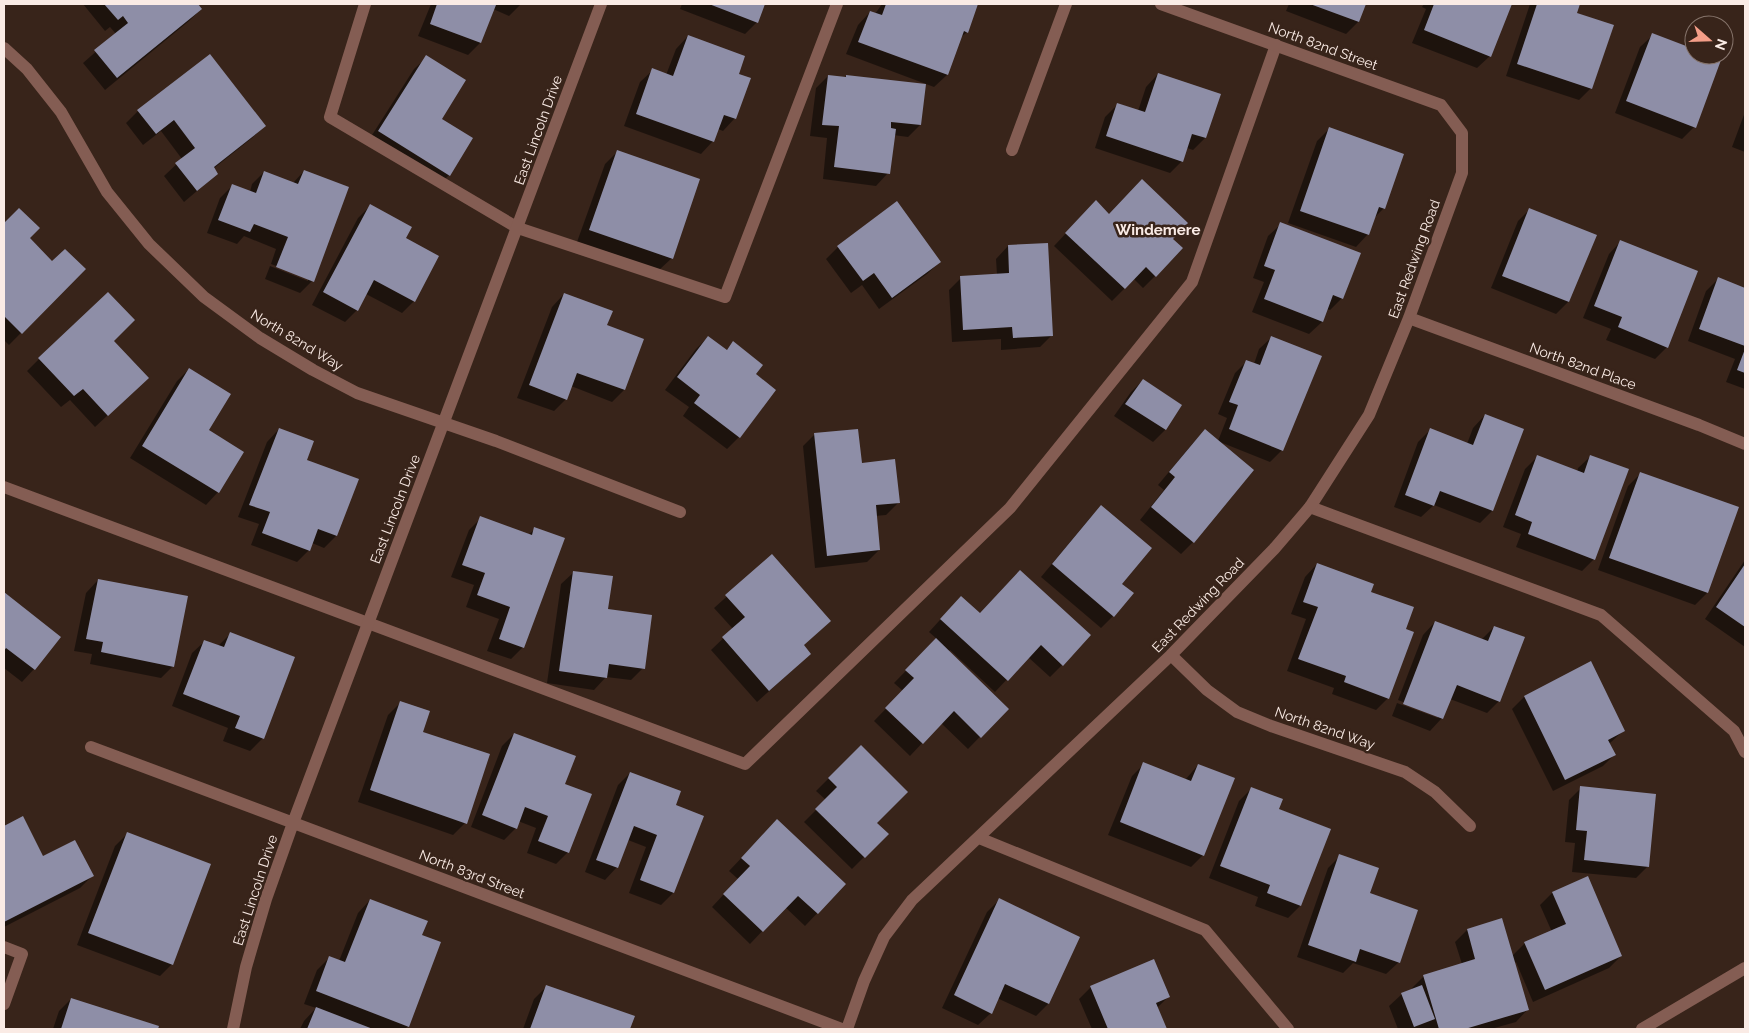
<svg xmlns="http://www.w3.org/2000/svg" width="1749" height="1033" font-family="Raleway,sans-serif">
  <rect width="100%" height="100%" fill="#38241a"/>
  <path fill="#0007" d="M83,4H197L201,9L189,21L105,90L83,63L116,34L110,27L105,31Z
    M431,4H521L509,16L493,9L480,43L468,55L418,36Z
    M682,4H764L757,22L745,34L680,9Z
    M882,4H977L967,32L959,39L947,75L934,87L846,54L858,25L870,12L875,14Z
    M1289,4H1365L1358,22L1346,34L1286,11Z
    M1424,4H1510L1490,56L1477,68L1412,43L1426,9L1422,7Z
    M1530,4H1578L1575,14L1591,88L1579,100L1506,76Z
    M1653,35L1694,51V55H1705L1694,127L1682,139L1615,113L1640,47Z
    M688,36L737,75L735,118L723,131L718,129L713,141L701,154L624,126L640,82L653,70L666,75L676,49Z
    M210,56L264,126L252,138L213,169L217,174L184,202L164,176L182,159L161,131L143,145L126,123L138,111Z
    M427,57L440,119L449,175L437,187L367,143L414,69Z
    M1158,74L1205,138L1193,150L1187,148L1182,161L1170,173L1095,148L1105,117L1117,105L1138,111L1146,87Z
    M828,76L844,78L846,76L920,125L908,137L893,135L888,173L876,186L823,179L827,138L810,136L816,88Z
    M1745,112V152L1732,147Z
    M1329,129L1384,208L1374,218L1368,234L1356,247L1288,223L1317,141Z
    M617,152L672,258L659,270L577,242L605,164Z
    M304,171L312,281L300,293L265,279L270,266L308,281V278L271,264L276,249L244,236L237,244L207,233L220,198L232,186L250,192L252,184L264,172L293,183Z
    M370,206L404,238L414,301L402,313L366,294L357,310L345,322L312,305L358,218Z
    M1530,209L1595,235L1568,302L1556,314L1491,288L1518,221Z
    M19,210L28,238L52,262L84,269L9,345L4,340V225Z
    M1084,214L1109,215L1172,239L1155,276L1143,288L1134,279L1112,301L1054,246Z
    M1281,224L1342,298L1330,310L1326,309L1322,322L1309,334L1252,312L1264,282L1253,278L1268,236Z
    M1621,241L1667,347L1655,359L1606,340L1611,329L1583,318L1609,254Z
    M1008,246L1052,335L1040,347L1001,350V339L952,342L949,290L961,278L997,275L996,259Z
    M838,247L940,262L927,274L879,309L862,285L851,293L826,259Z
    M1718,279L1745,289V389L1726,382L1735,359L1688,341L1706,291Z
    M564,294L605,326L642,340L624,390L612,402L571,386L566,399L554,411L517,398L552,307Z
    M708,337L726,351L733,343L739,437L727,449L683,416L689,407L665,390L696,349Z
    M1272,337L1282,450L1270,462L1220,442L1193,542L1181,554L1140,520L1164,490L1158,485L1193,443L1205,431L1218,441L1227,418L1218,414L1235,373L1247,361L1254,364L1259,349Z
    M113,341L135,390L95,427L70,400L61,407L27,371L39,359Z
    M189,369L207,430L218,492L206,505L130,458L177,381Z
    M1143,380L1181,406L1165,430L1153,442L1114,416L1131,392Z
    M1485,415L1492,511L1480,523L1434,505L1421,517L1394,507L1418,442L1430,430L1467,444L1473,428Z
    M279,429L305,460L357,480L336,536L324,548L312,543L309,550L297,562L251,545L259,524L238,517L267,442Z
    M815,434L860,464L898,503L886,515L875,516L879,550L867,562L815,568L803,446Z
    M1591,456L1594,559L1582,571L1516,547L1521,534L1503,527L1525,469L1537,457L1577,472L1578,468Z
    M1640,474L1707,593L1695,605L1598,570L1628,486Z
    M1102,506L1120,584L1113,616L1101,628L1041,577L1090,518Z
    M481,518L528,535L535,529L523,647L511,659L487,651L499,619L466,607L474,585L451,577L469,530Z
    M772,556L803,645L797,666L757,702L711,650L733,629L714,608Z
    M1745,560V647L1705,619Z
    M1317,564L1370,592L1404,630L1388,698L1376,710L1332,694L1334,688L1287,671L1306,619L1291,614L1305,577Z
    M574,572L607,610L643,668L631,680L606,677L594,690L547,683L561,584Z
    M98,580L173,666L161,678L90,664L92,654L74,651L86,593Z
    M1008,584L1062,665L1050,677L1028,657L995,692L950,650L948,652L1007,709L968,749L941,723L910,756L874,721L903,691L894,683L937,639L929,632L949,610L980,615Z
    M4,593L59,637L34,669L22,682L4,668Z
    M1435,622L1482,639L1494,627L1499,701L1487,713L1450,699L1442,718L1430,731L1392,716L1397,703L1438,718V716L1398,700L1423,635Z
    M230,634L294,658L262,739L250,751L223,741L228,728L172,706L192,653L205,641L218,646Z
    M1524,697L1623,731L1609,744L1615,754L1603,766L1553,791L1512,709Z
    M400,703L421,733L465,823L453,835L358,802L388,715Z
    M514,734L564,784L568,852L556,864L527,853L536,828L518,821L516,828L504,840L471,827L502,746Z
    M861,746L876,823L887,834L852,869L804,822L826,800L816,791Z
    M1144,764L1185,780L1198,765L1203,855L1191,867L1108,835L1132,776Z
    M630,773L675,806L673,893L661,905L629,893L646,847L628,840L617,867L605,880L585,872L618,785Z
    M1581,788L1648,866L1636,878L1572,872L1575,843L1565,842L1569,800Z
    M1251,789L1278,809L1330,829L1300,906L1288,918L1255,906L1258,897L1209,878L1239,801Z
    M23,818L43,858L92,876L80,888L4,927V828Z
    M765,833L844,885L805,926L785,907L750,944L712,907L738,879L729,871Z
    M127,834L172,964L160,976L77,945L115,846Z
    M1340,856L1369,894L1399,962L1386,974L1353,963L1343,973L1297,957L1328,868Z
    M1587,878L1621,956L1609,968L1533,1002L1516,962L1514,963L1528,1009L1516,1022L1491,1029H1398L1389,1006L1402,994L1412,990V988L1424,976L1462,964L1455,942L1467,930L1501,919L1512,956L1525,943L1552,932L1540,905L1552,893Z
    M370,900L421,936L408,1026L405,1029H300L304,1021L316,1008L304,1004L317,970L329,958L339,961L358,913Z
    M999,900L1079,937L1048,1004L1036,1016L997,998L991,1013L978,1025L942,1008L987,912Z
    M546,987L633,1017L629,1029H523L534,999Z
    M1091,987L1168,997L1157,1008L1165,1029H1092L1079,999Z
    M71,999L157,1026L156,1029H53L59,1011Z"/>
  <path fill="#8e8ea7" d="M104,4H198L202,9L117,78L94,50L128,23L123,16L118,20Z
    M437,4H494L496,5L481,43L430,24Z
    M709,4H765L758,23Z
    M886,4H978L968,33L964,31L948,75L858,42L870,11L882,15Z
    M1310,4H1366L1359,22Z
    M1434,4H1512L1491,57L1424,30Z
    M1537,4H1580L1577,13L1614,25L1592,89L1517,64Z
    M1652,33L1694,49V55H1708L1721,60L1696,128L1626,101Z
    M688,35L745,56L739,74L751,78L736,119L724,115L714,142L636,114L652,68L673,76Z
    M210,54L266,126L214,167L218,174L197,191L175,163L195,148L174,120L156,134L137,110Z
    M426,55L466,80L442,119L473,138L450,176L378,131Z
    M1158,73L1221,94L1206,138L1192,134L1183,162L1106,136L1117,103L1145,112Z
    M828,75L846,77V75L926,84L921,125L891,122V128L896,129L890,174L834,167L839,126L822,125Z
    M1329,127L1404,154L1385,209L1379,207L1369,235L1300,211Z
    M617,150L700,179L673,259L589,230Z
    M304,170L349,187L314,282L276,267L288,237L254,224L250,232L218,220L232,184L256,193L264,171L298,184Z
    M1142,179L1188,223L1173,239L1183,248L1156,277L1146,267L1125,289L1065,233L1096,200L1109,214Z
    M897,201L941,262L892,298L874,273L863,281L837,246Z
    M370,204L412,227L406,238L439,256L415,302L374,280L358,311L323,292Z
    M19,208L40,228L30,238L52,261L65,249L86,269L22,334L4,316V223Z
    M1529,208L1597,235L1569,302L1502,276Z
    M1280,222L1361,253L1343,299L1333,295L1323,322L1264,299L1275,270L1264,266Z
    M1620,240L1698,271L1668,348L1618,327L1622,317L1594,306Z
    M1048,243L1053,336L1013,338L1012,327L963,330L960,276L1009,273L1008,245Z
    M1718,277L1745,288V346L1699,329Z
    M108,292L135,320L114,341L149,378L108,416L83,389L74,396L38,358Z
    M564,293L613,311L607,325L644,339L625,390L577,373L567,400L529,385Z
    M708,336L727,350L733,341L763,365L756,374L776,390L740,438L694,403L700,395L677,377Z
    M1271,336L1322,356L1283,451L1229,429L1238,405L1229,402L1246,360L1260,365Z
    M1745,349V373L1737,370Z
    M189,368L231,394L209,430L244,452L219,493L142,446Z
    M1143,379L1182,405L1166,430L1125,404Z
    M1485,414L1524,429L1493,511L1440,491L1434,506L1405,495L1430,428L1473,445Z
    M279,428L314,441L307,460L359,479L337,536L318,529L310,551L262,533L270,512L249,505Z
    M858,429L862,463L895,459L900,503L876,505L880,550L827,556L814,433Z
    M1205,429L1254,470L1194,543L1151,507L1175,477L1169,472Z
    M1537,455L1584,473L1590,455L1629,469L1595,560L1528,534L1532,522L1515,515Z
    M1640,472L1739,507L1708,593L1609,558Z
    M1101,505L1152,548L1122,584L1134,593L1114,617L1052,564Z
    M480,516L532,535L534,527L565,538L524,648L499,639L510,607L477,595L485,573L462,565Z
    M772,554L831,621L804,645L811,654L769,691L722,637L745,617L725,595Z
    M1317,563L1374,584L1371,592L1414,607L1406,629L1414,632L1389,699L1344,682L1346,676L1298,659L1318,607L1303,602Z
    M1745,564V627L1716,607Z
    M1020,570L1091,635L1063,666L1041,645L1008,681L940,619L961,596L980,613Z
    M573,571L613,576L608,609L652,615L645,669L609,664L607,678L559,671Z
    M98,579L188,596L174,667L101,652L103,642L86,639Z
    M4,592L61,637L35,670L6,648L4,651Z
    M1435,621L1488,641L1494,626L1525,637L1500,702L1457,685L1443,719L1403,704Z
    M230,632L295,657L264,739L235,728L240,716L183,694L204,640L224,647Z
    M936,638L1009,709L981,738L954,711L923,744L885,708L914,678L905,670Z
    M1591,661L1625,731L1608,740L1616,755L1565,780L1524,696Z
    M400,701L430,711L423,732L490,754L467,824L370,790Z
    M514,733L576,756L565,784L592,794L569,853L538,841L548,816L525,807L517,829L482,815Z
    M861,745L908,792L877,823L889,834L865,858L815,809L837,787L828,778Z
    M1143,762L1191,781L1198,764L1235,778L1204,856L1120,822Z
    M630,772L681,791L676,805L704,816L674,893L640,880L657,835L634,826L618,868L596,860Z
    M1580,786L1656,794L1649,867L1584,860L1587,831L1576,830Z
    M1251,787L1283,799L1279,809L1331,829L1301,906L1267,893L1270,885L1220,866Z
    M23,816L43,856L75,840L94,876L4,922V826Z
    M777,819L846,884L818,914L798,896L763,932L723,894L750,866L741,858Z
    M127,832L211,864L173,965L88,933Z
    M1339,854L1379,868L1370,893L1418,910L1400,963L1360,949L1356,962L1308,945Z
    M1588,876L1622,956L1545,990L1524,942L1566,924L1552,892Z
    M999,898L1080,937L1049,1004L1005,984L992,1014L954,995Z
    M370,899L428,921L422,935L441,942L409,1027L316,991L329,956L345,962Z
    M1502,918L1529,1010L1465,1029H1439L1423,975L1475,959L1467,929Z
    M1154,959L1170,997L1156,1003L1167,1029H1108L1090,986Z
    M546,985L635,1016L630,1029H530Z
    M1422,985L1435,1019L1414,1027L1401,993Z
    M71,998L159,1026L158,1029H61Z
    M316,1007L373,1029H307Z"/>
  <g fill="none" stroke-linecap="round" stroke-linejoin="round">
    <path stroke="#845d53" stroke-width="12" d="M365,4L330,117L518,228L725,297L837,4
      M4,487L745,764L1010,508L1192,282L1276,45
      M1310,507L1601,615L1734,731L1745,752
      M979,838L1205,930L1288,1029
      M4,947L22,954L4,1004
      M1642,1029L1745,968"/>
    <path stroke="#845d53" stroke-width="12" d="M4,48L27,69L61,112L107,192L149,244L204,297L260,338L313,370L357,393L496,441L680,512
      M1012,150L1066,4
      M1409,318L1699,425L1745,444
      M1171,655L1207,690L1237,712L1271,726L1405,772L1435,792L1470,826
      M91,747L842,1029
      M233,1029L246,967L266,899L293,823L601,4
      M847,1029L864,981L884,937L912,900L1171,655L1274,549L1310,507L1369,415L1409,318L1462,173V133L1441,105L1161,4"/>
  </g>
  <g text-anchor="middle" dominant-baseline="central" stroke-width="5" stroke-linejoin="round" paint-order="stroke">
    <g font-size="14" fill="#faebe5" stroke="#38241a">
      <text transform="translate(1323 46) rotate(20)">North 82nd Street</text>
      <text transform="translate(538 130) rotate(-70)">East Lincoln Drive</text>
      <text transform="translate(1414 259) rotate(-70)">East Redwing Road</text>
      <text transform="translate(297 340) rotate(31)">North 82nd Way</text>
      <text transform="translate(1583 366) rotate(20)">North 82nd Place</text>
      <text transform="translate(395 509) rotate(-69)">East Lincoln Drive</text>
      <text transform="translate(1198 605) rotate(-46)">East Redwing Road</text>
      <text transform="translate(1325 728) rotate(19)">North 82nd Way</text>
      <text transform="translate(472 874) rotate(21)">North 83rd Street</text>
      <text transform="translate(255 890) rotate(-72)">East Lincoln Drive</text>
    </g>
    <g font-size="15" font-weight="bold" fill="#faebe5" stroke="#38241a">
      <text x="1158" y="230">Windemere</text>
    </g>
  </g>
  <rect width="1749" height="1033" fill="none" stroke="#faebe5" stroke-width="10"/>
  <g transform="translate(1709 40) rotate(110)"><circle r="24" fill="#38241a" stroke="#86746b"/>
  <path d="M0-4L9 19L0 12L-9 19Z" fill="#f49e88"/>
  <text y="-8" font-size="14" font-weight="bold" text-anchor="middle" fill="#faebe5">N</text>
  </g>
</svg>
